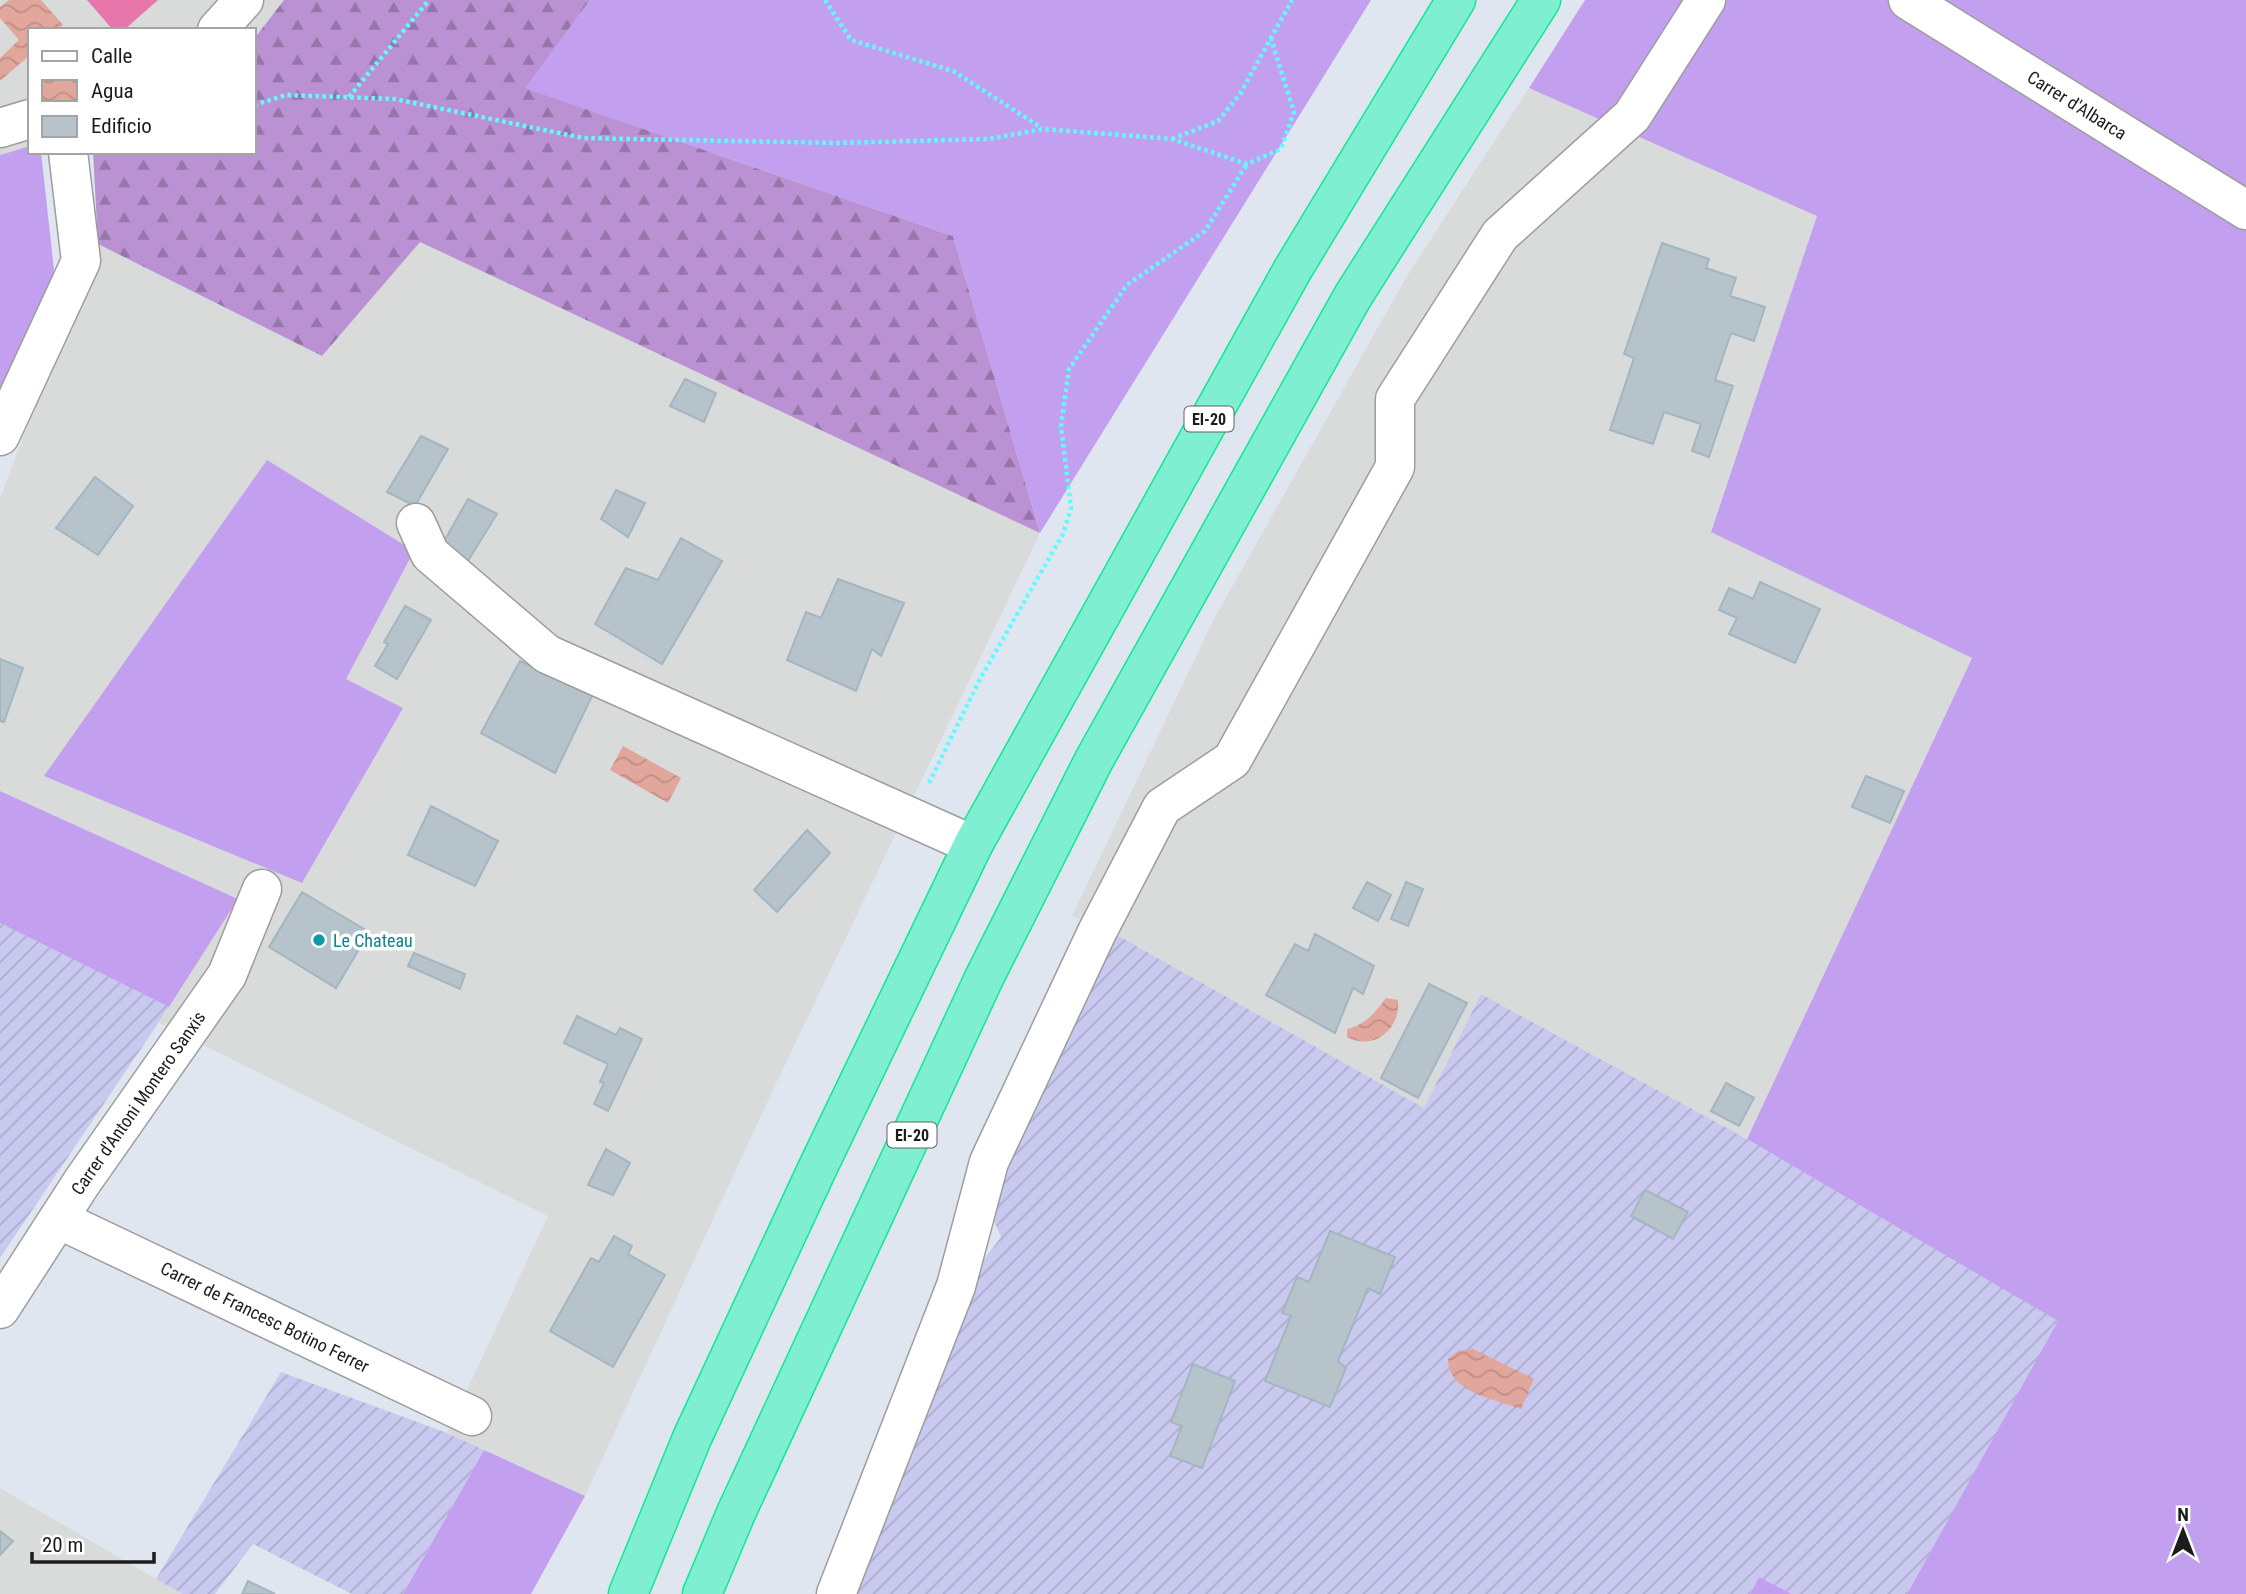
<svg xmlns="http://www.w3.org/2000/svg" width="2246" height="1594" font-family="'Roboto Condensed',sans-serif">
  <defs>
    <pattern id="farmland-furrows" width="10" height="10" patternUnits="userSpaceOnUse" patternTransform="scale(1.75)"><rect width="10" height="10" fill="#c9c9f0"/><path d="M-1 1l2-2M0 10L10 0M9 11l2-2" fill="none" stroke="#acaccd"/></pattern>
    <pattern id="forest-firs" width="22" height="20" patternUnits="userSpaceOnUse" patternTransform="scale(1.75)"><rect width="22" height="20" fill="#ba91d2"/><path d="M5 1l3.5 6h-7zM16 11l3.5 6h-7z" fill="#9676aa"/></pattern>
    <pattern id="water-waves" width="16" height="10" patternUnits="userSpaceOnUse" patternTransform="scale(1.75)"><rect width="16" height="10" fill="#e1a69c"/><path d="M0 5q4-4 8 0t8 0" fill="none" stroke="#c08e86"/></pattern>
  </defs>
  <rect width="100%" height="100%" fill="#e0e6ef"/>
  <path fill="#d9dada" fill-rule="evenodd" d="M0,0H284L254,39V30H30V146L0,155Z
    M1529,88L1818,216L1711,531L1972,658L1747,1139L1481,994L1424,1108L1106,929L1072,916L1214,619L1407,276Z
    M420,242L1040,533L771,1094L585,1496L447,1433L548,1216L159,1023L238,899L0,791V498L98,244L322,356ZM414,551L345,679L403,708L44,776Z
    M0,1488L156,1579L183,1594H0Z"/>
  <path fill="url(#farmland-furrows)" d="M0,923L169,1007L0,1258Z
    M1106,929L1424,1108L1481,994L1747,1139L2059,1321L1907,1594H1792L1759,1577L1750,1594H852L985,1258L1001,1237L988,1207Z
    M281,1372L447,1433L484,1450L403,1594H352L253,1544L215,1594H183L156,1579Z"/>
  <path fill="#c2a0ef" d="M590,0H1371L1040,533L953,236L524,88Z
    M1585,0H2246V1594H1907L2058,1321L1747,1139L1972,658L1711,532L1817,216L1529,88Z
    M30,146V152H41L54,270L0,431V155Z
    M267,460L414,551L346,679L403,708L302,883L44,776Z
    M0,791L238,899L169,1007L0,923Z
    M484,1450L585,1496L531,1594H403Z
    M1759,1577L1792,1594H1750Z"/>
  <path fill="url(#forest-firs)" d="M284,0H590L525,88L953,236L1040,533L420,242L322,356L98,244L93,152H254V39Z"/>
  <path fill="#e776aa" d="M87,0H158L124,30H113Z"/>
  <path fill="url(#water-waves)" d="M9,0H41L63,25L57,30H30V55L0,81V58L19,40L0,18V7Z
    M623,746L681,778L668,803L610,770Z
    M1386,998L1398,1000C1401,1028 1374,1052 1347,1037V1029C1365,1025 1375,1013 1386,998Z
    M1473,1349L1534,1379L1521,1409C1494,1399 1448,1392 1448,1359L1458,1351Z"/>
  <path fill="#b6c3cb" stroke="#a2b6c2" stroke-width="2" d="M1662,243L1709,259L1706,268L1736,278L1730,296L1765,307L1754,341L1731,333L1715,380L1733,386L1709,457L1692,451L1701,424L1664,412L1653,444L1610,430L1634,358L1624,354Z
    M685,379L716,393L704,422L670,406Z
    M421,436L448,449L415,506L387,492Z
    M95,477L133,506L98,555L56,528Z
    M616,490L645,503L628,537L601,519Z
    M468,499L497,514L466,564L443,543Z
    M681,538L722,561L662,664L595,624L626,568L658,580Z
    M838,579L904,603L881,656L872,649L856,691L787,660L806,612L821,618Z
    M1760,582L1820,609L1795,663L1729,634L1737,618L1719,610L1729,588L1753,599Z
    M405,606L431,620L397,679L375,666L388,644L384,642Z
    M0,659L23,668L4,722L0,721Z
    M520,661L593,694L555,773L481,733Z
    M1866,776L1904,791L1890,823L1852,807Z
    M431,806L498,841L475,886L408,855Z
    M807,830L830,853L777,912L754,890Z
    M1367,882L1391,895L1378,921L1353,908Z
    M1406,882L1423,889L1408,926L1391,919Z
    M302,892L369,932L336,988L269,947Z
    M1315,934L1374,966L1363,994L1353,988L1335,1033L1266,995L1295,944L1308,951Z
    M414,953L465,974L460,989L408,966Z
    M1429,984L1467,1003L1418,1098L1381,1078Z
    M577,1016L616,1035L620,1028L642,1039L608,1111L594,1104L604,1083L600,1082L608,1064L564,1043Z
    M1726,1083L1754,1098L1739,1126L1711,1111Z
    M606,1149L630,1163L613,1195L588,1185Z
    M1645,1190L1688,1212L1673,1239L1631,1216Z
    M1330,1231L1395,1257L1380,1294L1368,1288L1338,1361L1346,1368L1330,1407L1265,1381L1291,1316L1282,1313L1297,1277L1309,1282Z
    M614,1236L632,1246L628,1254L665,1275L613,1367L550,1331L591,1258L599,1262Z
    M1193,1364L1235,1381L1202,1468L1170,1456L1182,1426L1171,1422Z
    M0,1531L13,1541L0,1555Z
    M248,1581L275,1594H242Z"/>
  <g fill="none" stroke-linecap="round" stroke-linejoin="round">
    <g stroke="#9d9d9d" stroke-width="41">
      <path id="minor" d="M1908,0L2246,210
        M217,30L244,0
        M0,128L30,119
        M0,436L81,261L68,152
        M416,523L430,554L547,654L973,845
        M58,1219L472,1416
        M0,1309L82,1182L227,975L262,889
        M836,1594L956,1286L989,1162L1097,932L1162,807L1232,760L1395,467V399L1500,235L1632,116L1706,0"/>
    </g>
    <g stroke="#12e88e" stroke-width="41">
      <path id="highway" d="M628,1594L692,1438L818,1167L973,845L1293,269L1456,0
        M702,1594L736,1513L984,978L1094,760L1353,296L1541,0"/>
    </g>
    <path stroke="#61fbff" stroke-width="4.5" stroke-dasharray="3.5 3.5" stroke-linecap="butt" d="M825,0L851,40L953,71L1042,128
      M349,97L429,0
      M254,105L286,95L395,99L583,138L837,143L989,139L1043,129L1172,139L1247,164L1281,149L1294,112L1271,39
      M1172,139L1218,121L1240,94L1292,0
      M929,783L980,679L1063,534L1071,508L1061,426L1069,369L1127,285L1205,231L1247,164"/>
    <use href="#minor" stroke="#fff" stroke-width="38"/>
    <use href="#highway" stroke="#7fefd2" stroke-width="38"/>
  </g>
  <circle fill="#0f9aa8" stroke="#fff" stroke-width="2.5" cx="319" cy="940" r="7"/>
  <g text-anchor="middle" dominant-baseline="central" stroke-width="7" stroke-linejoin="round" paint-order="stroke">
    <g fill="#fff" stroke="#606060" stroke-width="2">
      <rect x="1184.5" y="406.5" width="49" height="25" rx="5"/>
      <rect x="887.5" y="1122.5" width="49" height="25" rx="5"/>
    </g>
    <g font-size="16" font-weight="bold" fill="#1c1c1c">
      <text x="1209" y="419">EI-20</text>
      <text x="912" y="1135">EI-20</text>
    </g>
    <g font-size="18" fill="#1c1c1c" stroke="#fff">
      <text transform="translate(2077 105) rotate(32)">Carrer d'Albarca</text>
      <text transform="translate(138 1103) rotate(-55)">Carrer d'Antoni Montero Sanxis</text>
      <text transform="translate(265 1317) rotate(26)">Carrer de Francesc Botino Ferrer</text>
    </g>
    <g font-size="18" fill="#0d838f" stroke="#fff" text-anchor="start">
      <text x="333" y="940">Le Chateau</text>
    </g>
  </g>
  <rect x="28" y="28" width="228" height="126" fill="#ffffff" stroke="#a4a4a4" stroke-width="2"/>
  <rect x="42" y="51" width="35" height="10" fill="#ffffff" stroke="#a4a4a4" stroke-width="2"/>
  <text x="91" y="63" font-size="21" fill="#1c1c1c">Calle</text>
  <rect x="42" y="80" width="35" height="21" fill="url(#water-waves)" stroke="#a4a4a4" stroke-width="2"/>
  <text x="91" y="98" font-size="21" fill="#1c1c1c">Agua</text>
  <rect x="42" y="116" width="35" height="21" fill="#b6c3cb" stroke="#a4a4a4" stroke-width="2"/>
  <text x="91" y="133" font-size="21" fill="#1c1c1c">Edificio</text>
  <g transform="translate(2183 1531)" stroke="#ffffff" stroke-width="5" paint-order="stroke">
  <path d="M0-5L12 26L0 18L-12 26Z" fill="#1c1c1c"/>
  <text y="-10" font-size="19" font-weight="bold" text-anchor="middle" fill="#1c1c1c">N</text>
  </g>
  <path d="M32 1552v10h122v-10" fill="none" stroke="#1c1c1c" stroke-width="3.5"/>
  <text x="42" y="1552" font-size="21" fill="#1c1c1c" stroke="#ffffff" stroke-width="5" paint-order="stroke">20 m</text>
</svg>
